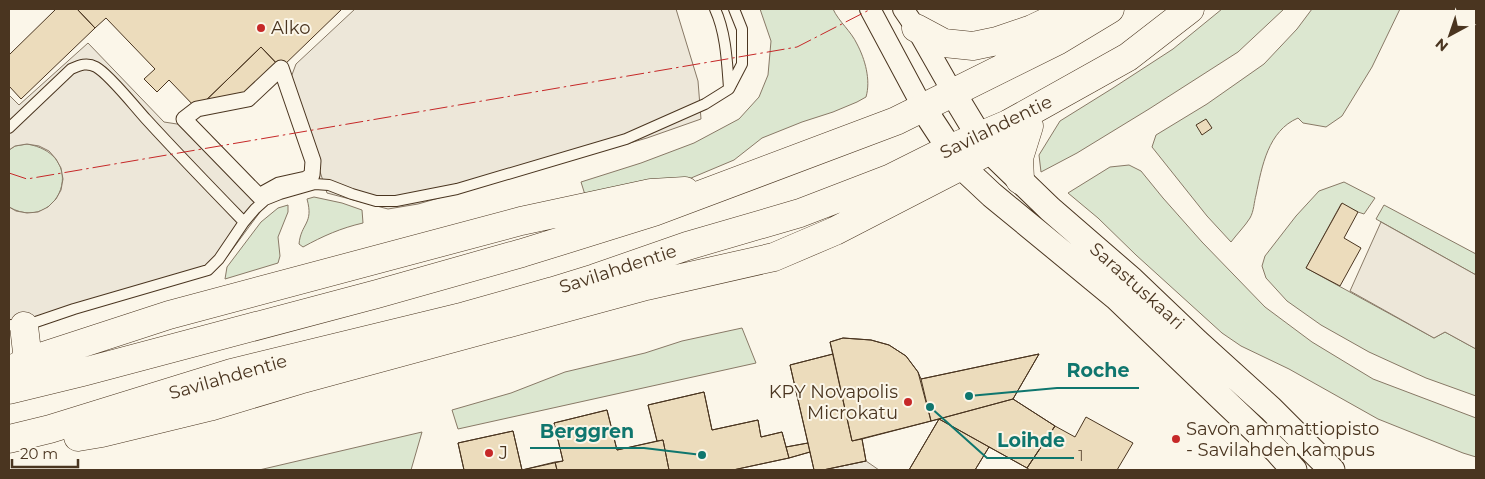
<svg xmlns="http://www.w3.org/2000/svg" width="1485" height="479" font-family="Montserrat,sans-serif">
  <rect width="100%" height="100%" fill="#fbf6e9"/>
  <path fill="#dce7d0" stroke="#887966" d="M760,9H833C839,22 851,31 857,44C865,59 871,80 866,97L857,102L833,112L802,122L762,138L734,160L684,181L586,198L581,182L641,163L694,143L739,119L759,97L768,75L771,41Z
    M1222,9H1284L1238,52L1149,109L1077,153L1041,172L1039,155L1060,121L1113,88L1173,49Z
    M1312,9H1400L1372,67L1342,116L1326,127L1303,123L1298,118C1268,131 1262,166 1256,195C1254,202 1254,211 1250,218C1245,226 1237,234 1231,242L1207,216L1152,147L1156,135L1207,104L1264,64L1297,29Z
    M27,144C91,155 58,235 9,207V150L15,146Z
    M1129,165L1141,171L1163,198L1202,242L1265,307L1312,342L1373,379L1476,418V457L1463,453L1378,419L1289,369L1241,346L1222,333L1136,255L1098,218L1068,193L1110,167Z
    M1344,182L1375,198L1364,214L1358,212L1341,204L1306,268L1434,338L1445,332L1476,349V396L1426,378L1369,352L1321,325L1287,301L1266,278L1262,266L1265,256L1296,216L1319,191Z
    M314,197L342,203L362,210L363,223C341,228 323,236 303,247L299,244C301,223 314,224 307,199Z
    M288,205V212L278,237L280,256L278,263L225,279L227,267L261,222L278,208Z
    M1384,205L1476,254V275L1376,219Z
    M742,328L756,363L458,429L452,410L511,393L565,372L645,353L682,341Z
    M422,432L411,470H259Z"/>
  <path fill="#ede7d9" stroke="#887966" d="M355,9H676L698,81L701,119L647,138L418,204L388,209L327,193L290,80L296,64Z
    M88,43L164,122L190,126L263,208L226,258L208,275L9,327V207L16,211L27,213L38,212L48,207L56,199L61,190L63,179L61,168L56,159L49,151L39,146L27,144L15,146L9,150V95L19,105Z
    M1381,222L1476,275V349L1445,332L1434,338L1350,291Z
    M866,461L879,470H823Z"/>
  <path fill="#ecdcbc" stroke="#4a3520" d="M56,9H77L95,28L21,99L9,86V55Z
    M77,9H342L281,68L261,47L197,109L169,80L157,92L144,79L155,69L106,18L95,28Z
    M261,47L281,68L248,99L197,109Z
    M1206,119L1212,128L1202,135L1196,125Z
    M1342,203L1358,212L1344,238L1361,248L1340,286L1306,268Z
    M843,338L871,340L889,345L906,356L918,372L921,379L1039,354L1013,399L1055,426L1027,468L989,447L975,470H909L939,419L862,439L866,461L823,470H814L810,452L789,458L733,470H464L458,443L513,431L522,470L563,461L554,423L607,410L617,450L657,441L648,405L704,392L712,430L758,420L761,437L782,432L786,447L808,443L790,365L833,354L830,342Z
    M843,338L871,340L889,345L906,356L918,372L931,421L852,441L830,342Z
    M833,354L852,441L862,439L866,461L823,470H814L790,365Z
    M1039,354L1013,399L931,421L921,379Z
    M704,392L712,430L758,420L761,437L782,432L789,458L733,470H669L663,440L657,441L648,405Z
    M1013,399L1055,426L1027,468L939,419Z
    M607,410L617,450L663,440L669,470H557L555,462L563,461L554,423Z
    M1086,417L1133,443L1117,470H1030L1027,468L1055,426L1075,437Z
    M939,419L989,447L975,470H909Z
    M513,431L522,470L555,462L557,470H464L458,443Z
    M808,443L810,452L789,458L786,447Z"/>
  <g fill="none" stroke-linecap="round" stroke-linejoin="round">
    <g stroke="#4a3520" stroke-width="12">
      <path id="service" d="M715,9C726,33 727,62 729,88
        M9,128L71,69C80,65 87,62 96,67C109,74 135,107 146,119C178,154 211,188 244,222
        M9,325L24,326L74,309L208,270L219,259L244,222L255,209L265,200L280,194L315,184L329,185L352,194L376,201H396L457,189L626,139L705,104L729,89L742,64V29L734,9"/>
    </g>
    <g stroke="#4a3520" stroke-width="17">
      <path id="pedestrian" d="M281,68L313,161L312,175L306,179L279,185L259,196L184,119L197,109L248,99Z"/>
    </g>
    <g stroke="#4a3520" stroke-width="22">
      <path id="minor" d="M870,9L923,108
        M903,9L916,28L953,93"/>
    </g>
    <g stroke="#4a3520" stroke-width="27">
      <path id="tertiary" d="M953,93L979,136L993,154L1050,209L1132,280L1197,342L1271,409L1332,470
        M923,108L961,166L992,195L1116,297L1277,451L1294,470"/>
    </g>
    <g stroke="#4a3520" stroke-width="29">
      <path id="primary" d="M916,28L944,43L973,46L997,41L1032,29L1074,9
        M1020,180L1019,158L1029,126
        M24,326L28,361
        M9,371L28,361L169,315L521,221L651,193L685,191
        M9,390L83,372L377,294L522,253L654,212L896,121L1057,41L1110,9
        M78,437L102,433L209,407L299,380L646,286L774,257L835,231L961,166L1000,144
        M9,439L50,429L231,373L465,316L553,291L595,278L687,246L800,213L891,178L949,149L1008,124L1128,57L1190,9"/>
    </g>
    <use href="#service" stroke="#fbf6e9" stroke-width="10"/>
    <use href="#pedestrian" stroke="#fbf6e9" stroke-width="15"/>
    <use href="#minor" stroke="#fbf6e9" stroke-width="20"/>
    <use href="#tertiary" stroke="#fbf6e9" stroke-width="25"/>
    <use href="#primary" stroke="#fbf6e9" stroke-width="28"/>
    <path stroke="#c62828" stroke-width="1" stroke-dasharray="18 4 2.5 4" stroke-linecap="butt" d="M9,173L27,179L797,47L871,9"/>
  </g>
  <g fill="#c62828" stroke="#fbf6e9" stroke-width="2">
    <circle cx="261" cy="28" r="5"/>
    <circle cx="908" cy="402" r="5"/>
    <circle cx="1176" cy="439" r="5"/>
    <circle cx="489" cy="453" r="5"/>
  </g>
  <g text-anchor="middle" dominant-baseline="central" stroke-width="4" stroke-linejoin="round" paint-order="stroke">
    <g font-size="15" fill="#725f47">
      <text x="1081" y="455">1</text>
    </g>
    <g font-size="18" fill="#4a3520" stroke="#fbf6e9" text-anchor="start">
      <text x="271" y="28">Alko</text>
      <text x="898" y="392" text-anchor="end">KPY Novapolis<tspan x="898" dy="21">Microkatu</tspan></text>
      <text x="1186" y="429">Savon ammattiopisto<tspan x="1186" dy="21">- Savilahden kampus</tspan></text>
      <text x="499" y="453">J</text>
    </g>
    <g font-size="18" fill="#4a3520" stroke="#fbf6e9">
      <text transform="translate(996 127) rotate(-26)">Savilahdentie</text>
      <text transform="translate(618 269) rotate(-18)">Savilahdentie</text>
      <text transform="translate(1137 286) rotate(42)">Sarastuskaari</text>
      <text transform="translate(228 377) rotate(-16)">Savilahdentie</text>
    </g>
  </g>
  <path fill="none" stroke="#0f766e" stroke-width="2" d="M969 396L1057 388H1139M702 455L644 448H530M930 407L987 458H1074"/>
  <g fill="#0f766e" stroke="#fbf6e9" stroke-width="2">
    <circle cx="969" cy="396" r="5"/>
    <circle cx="702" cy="455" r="5"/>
    <circle cx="930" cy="407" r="5"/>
  </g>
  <g font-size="19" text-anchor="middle" font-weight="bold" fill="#0f766e" stroke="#fbf6e9" stroke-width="4" stroke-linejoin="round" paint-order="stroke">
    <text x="1098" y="377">Roche</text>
    <text x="587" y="438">Berggren</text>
    <text x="1031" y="447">Loihde</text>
  </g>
  <rect width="1485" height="479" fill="none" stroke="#4a3520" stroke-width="20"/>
  <g transform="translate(1450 35) rotate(220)" stroke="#fbf6e9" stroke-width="4" paint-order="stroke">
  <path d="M0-4L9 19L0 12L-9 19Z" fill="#4a3520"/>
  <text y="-8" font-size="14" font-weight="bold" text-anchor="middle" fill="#4a3520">N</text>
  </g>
  <path d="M12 459v8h66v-8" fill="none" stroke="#4a3520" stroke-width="2.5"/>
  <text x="20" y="459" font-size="15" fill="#4a3520" stroke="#fbf6e9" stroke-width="4" paint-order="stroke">20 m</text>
</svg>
